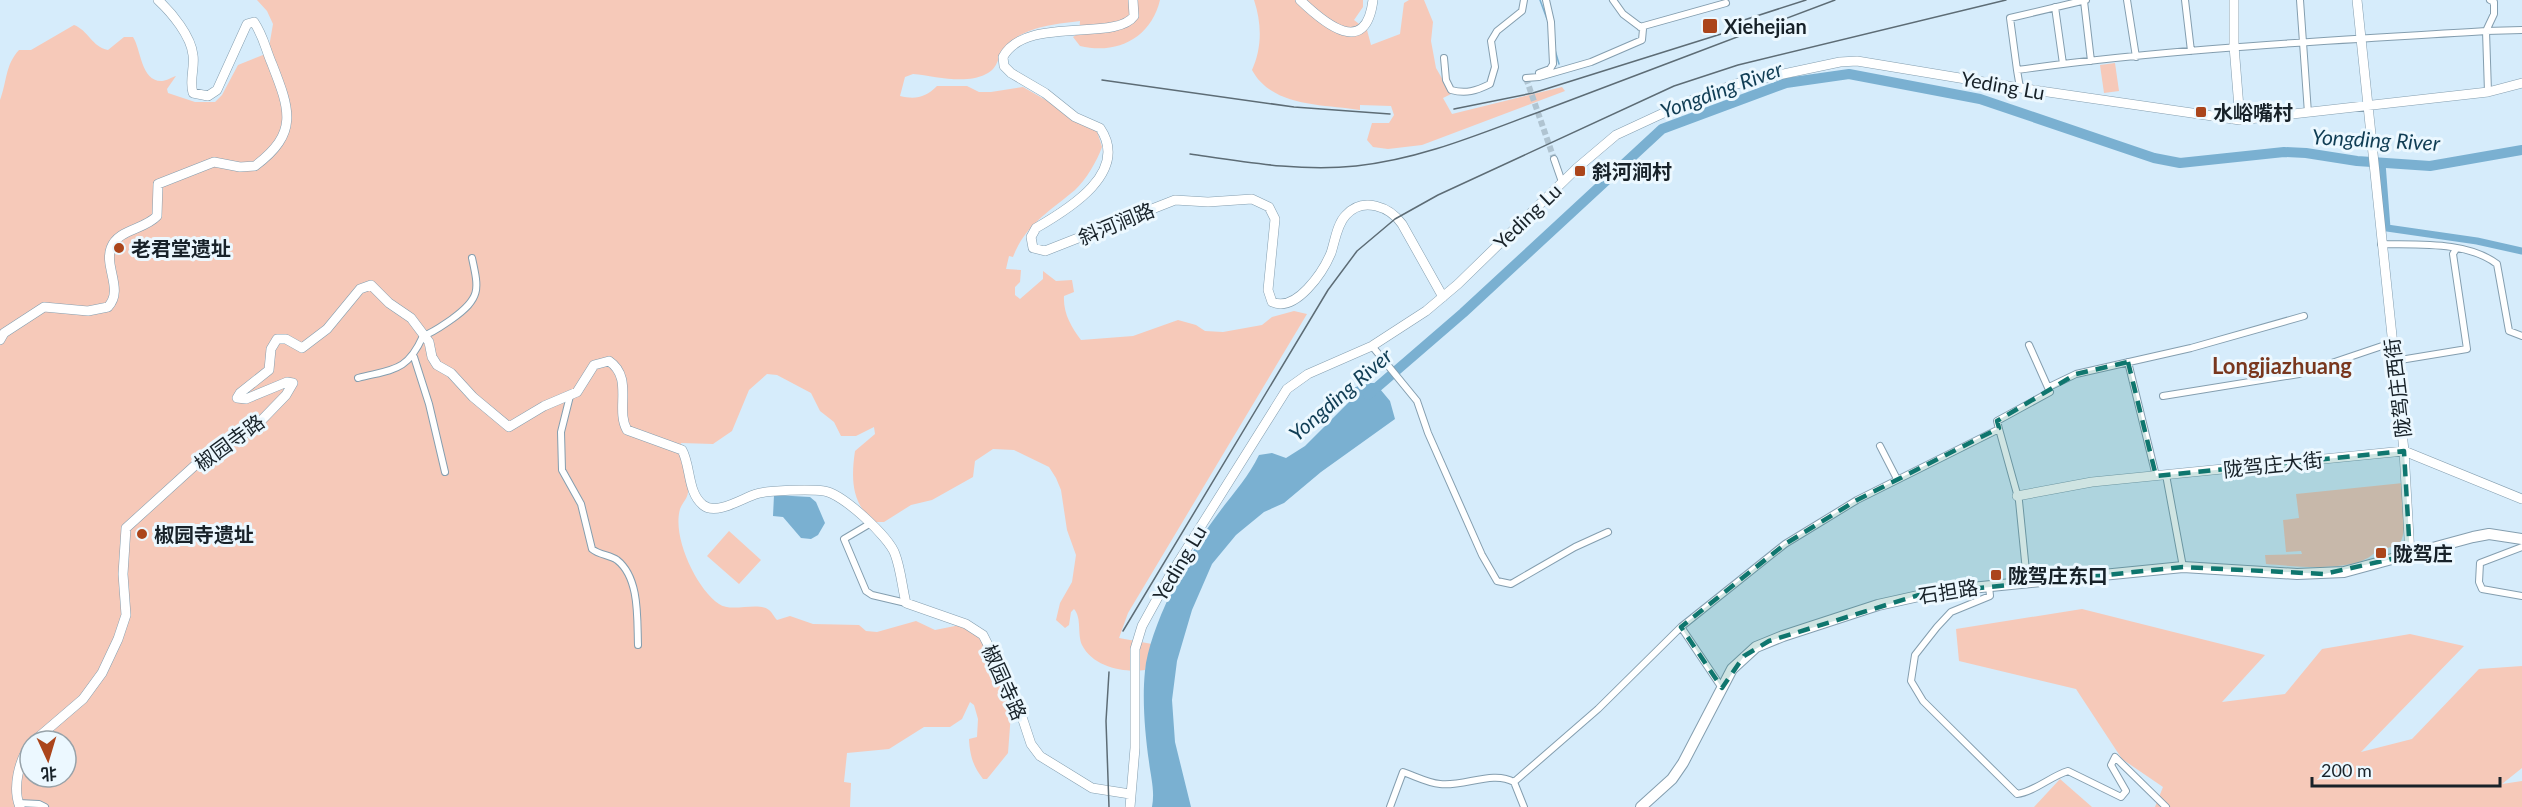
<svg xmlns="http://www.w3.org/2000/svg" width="2522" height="807" font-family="Lato,'Noto Sans SC',sans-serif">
  <rect width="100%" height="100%" fill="#d6ecfb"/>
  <path fill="#f6c9b9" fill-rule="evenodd" d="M257,0H1160C1151,38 1117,55 1080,46L1073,37L1079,33L1080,21C1055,24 1020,27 1004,49C997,58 998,69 986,74C965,85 935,76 913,74L905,77L900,96C916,100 926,97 937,86H967L979,92H991L1023,87L1051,103L1074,121L1097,131L1102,147C1097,161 1086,180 1075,190C1050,211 1025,225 1013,257L1009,256L1006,269L1021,270L1020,282L1015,287V295L1020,299L1043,279V271L1056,281L1072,280L1074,292L1064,296C1063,313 1071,327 1081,340L1133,336L1178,320L1196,325L1205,331L1223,332L1262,325L1272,317L1294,311L1307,314L1128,613L1119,638L1152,644L1145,670C1124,673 1093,667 1082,645C1077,634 1082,618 1074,609L1071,612L1069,625L1065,628L1056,620L1060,603L1072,582L1076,555L1067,530L1061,490L1056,478L1049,467L1014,450L993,449L975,461L973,477L932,500L911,505L884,522H876C851,506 851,478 855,451L875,434L874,427L856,436H841L834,422L820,411L811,393L777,375L767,374L749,390L732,431L713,444L681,443C681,458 688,473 688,488C689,498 683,501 680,509C672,537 696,588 719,604C731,613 758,601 769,610C772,612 774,617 777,620L790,616L813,624L859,625L866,631L877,632L916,621L935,630L960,625L983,640L1012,700L1008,753L987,779H983C973,766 970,756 969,739L977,737L978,719L974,705L970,702L962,719L950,727H924L889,749L847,753L844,782L851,783L850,807H0V100C7,82 5,65 19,50H31L74,25C88,30 92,47 108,50L124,37H133C141,49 141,82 162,81C166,81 172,77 176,76L167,89L168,93L195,102H215L222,95L238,65L268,53L273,24L267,11ZM30,741H66V777H30Z
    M1254,0H1363V7L1354,20L1367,30L1371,45L1400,34L1404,3L1409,0H1424L1433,22L1431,41L1436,68L1451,94L1443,98L1452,114L1562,87L1565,91L1422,145L1388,149L1373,147L1367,140L1372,123H1389L1394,115L1391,106L1360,105V110C1322,104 1272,107 1252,70C1262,48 1262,24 1254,0Z
    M2115,63L2119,91L2104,93L2100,65Z
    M2403,483C2403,503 2410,536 2395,550L2391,547L2376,551C2359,574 2292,566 2266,564L2265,555L2302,554L2301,551L2286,552L2283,520L2299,518L2296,494Z
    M729,531L761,560L739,584L707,556Z
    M2082,609L2265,655L2222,702L2285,694L2322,649L2410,634L2464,646L2361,752L2412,739L2479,669L2522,666V768L2502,784L2522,781V807H2155L2163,787L2122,759L2076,689L1959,661L1956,629Z
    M2060,779L2092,807H2034Z"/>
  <path fill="#7ab0d1" d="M1364,383H1375L1390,401L1395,419L1321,472L1284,503L1264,512L1236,535L1212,564L1192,610L1177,661L1172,700L1175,742L1191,807H1152C1155,791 1151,778 1149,762C1145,733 1142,700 1145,671C1149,629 1187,556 1212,522C1228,499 1247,480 1259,455L1272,453L1286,458L1305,446L1356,395L1354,388Z
    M774,495L810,497L816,502L825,523L818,535L811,539L801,538L783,517L773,516Z"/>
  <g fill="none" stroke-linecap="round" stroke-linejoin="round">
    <path stroke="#7ab0d1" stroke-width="1.5" d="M1540,0L1547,19
      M1555,50L1559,64
      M1594,165L1601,186"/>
    <path stroke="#7ab0d1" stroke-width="7" d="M2382,163L2387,228L2477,241L2522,251"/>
    <path stroke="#7ab0d1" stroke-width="10" d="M1368,395L1463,313L1662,129L1786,83L1849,74L1980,99L2154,158L2180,163L2284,152L2306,153L2357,161L2430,166L2522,150"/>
    <path stroke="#b0c4d1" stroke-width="6" stroke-dasharray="6 3" stroke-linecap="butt" d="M1526,78L1554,159"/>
    <g stroke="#849eaf" stroke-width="8">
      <path id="street" d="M2127,0L2136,57
        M2185,0L2191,51
        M2300,0L2308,113
        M2490,0L2494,2V14L2486,31L2522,30
        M2084,1L2091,61
        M2055,7L2063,64
        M1640,27L1726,3
        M1444,58L1446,80L1451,90C1466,94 1476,91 1490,84L1495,67L1491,41L1497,31L1522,11L1524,0
        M2017,70L2010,18L2086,0
        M1539,73L1550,69L1553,64L1551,22L1546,0
        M1526,78L1539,77L1591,62L1642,40L1643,29L1623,14L1613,0
        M2020,88L2017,70C2173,48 2329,41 2486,31L2488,92
        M1554,159L1562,182
        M2381,244C2418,245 2467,241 2497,264L2509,331L2522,336
        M1372,346L1417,401L1428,433L1482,555L1497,581L1511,584L1575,547L1608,532
        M414,357L429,404L445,472
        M2394,361L2467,349L2453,254L2456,249
        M2128,362L2156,476
        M358,378C393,369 407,372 423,336C434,332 443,325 452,319C481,298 479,290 472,258
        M2049,387L2076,374L2191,348L2304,316
        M570,396L561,432L562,470L581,504L592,549C599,555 610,555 617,560C640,578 637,619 638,645
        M2163,396L2299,374L2391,343
        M1999,429L1997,421L2050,392L2029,345
        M1880,446L1897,479
        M2166,475L2183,567
        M871,523L844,539L866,591L872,595L906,603
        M2522,547L2480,563L2479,582L2482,589L2522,596
        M1989,586L1990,596L1951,612L1937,627L1915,655L1911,681L1923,701L2017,794C2034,792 2051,776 2068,771L2121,797L2126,791L2111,765L2115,757L2166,807
        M1681,627L1722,688
        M1514,782L1598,709L1681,627L1785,544L1857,500L1999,429L2019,501L2027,581
        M18,803L39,804L45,807
        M1390,807L1403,772C1415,776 1428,783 1440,784C1464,787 1493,770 1514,782L1524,807"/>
    </g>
    <g stroke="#849eaf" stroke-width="10">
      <path id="secondary" d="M1133,0L1134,16C1116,42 1025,15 1003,57L1004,66L1011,73L1045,93L1075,117L1100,128C1130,172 1069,209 1036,228L1031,237L1033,248L1045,251L1175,200L1208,202L1252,199L1269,207L1275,219L1268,290L1272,302C1296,313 1323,272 1331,253C1335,241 1337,224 1346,215C1363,196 1390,207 1402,224L1443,297
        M1300,0C1325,24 1366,58 1373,0
        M2234,0V46L2240,120
        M2357,0L2404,451L2410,555
        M0,340L4,333L44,307L88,311L108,307C124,290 104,267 111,248C118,229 144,230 157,216L158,184L214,162L240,167L255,166C299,133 290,110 272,64C265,48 264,37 254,22L247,24L217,90L208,96L193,93C189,80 195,68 193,55C191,36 172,13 158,0
        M2017,496L2092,482L2404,451L2522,499
        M34,741L83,699L102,673L118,639L126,615L123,574L126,528L202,459L255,427L286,395L293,383L287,382L246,399L237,398L240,393L269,370L271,349L277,339H286L302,348L327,329L360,289L371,285L389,303L411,318L429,342L432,357L437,365L451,373L473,397L509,427L544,406L577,392L594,365L609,361C634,378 615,409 627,430L682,450C691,466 687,492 703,505C716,516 743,498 756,494C768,490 811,489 824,491C842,493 889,537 895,554C901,570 902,587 906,603L966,624L983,635L1017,702L1031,744L1040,756L1092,788L1130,794
        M20,807C12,788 19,761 30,745
        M1130,807L1135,748V649L1142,626L1169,577L1287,389L1308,374L1372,346L1426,311L1458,284L1577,168L1616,135L1685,103L1736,84L1840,62L1857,61L2020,88L2240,120L2488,92L2522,83"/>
    </g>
    <g stroke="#849eaf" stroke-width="12">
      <path id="primary" d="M1641,807L1672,779L1683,763L1732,669L1756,647L1783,636L1878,605L1941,591L2183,567L2297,574L2344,572L2473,537L2489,534L2522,539"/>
    </g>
    <use href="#street" stroke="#fff" stroke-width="6"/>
    <use href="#secondary" stroke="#fff" stroke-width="9"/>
    <use href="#primary" stroke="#fff" stroke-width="10"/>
    <path stroke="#5d6c75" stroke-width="1.5" d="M1741,21L1806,0
      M1102,80L1294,107L1390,114
      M1454,109L1533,93L1753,24
      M1190,154C1245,162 1301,172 1356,166C1423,159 1484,132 1547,109C1643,73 1739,36 1835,0
      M1123,631L1328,290L1357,251L1395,219L1438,195L1674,86L1738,65L2006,0
      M1109,807L1106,721L1109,672"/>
  </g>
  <path fill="#0f766e" fill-opacity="0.2" stroke="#0f766e" stroke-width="4.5" stroke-dasharray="12 8" stroke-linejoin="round" d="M2128,362L2156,476L2404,451L2410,555L2324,574L2183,567L1922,594L1769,641L1744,656L1722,688L1681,627L1785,544L1857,500L1999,428L1997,421L2076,374Z"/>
  <g fill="#ab451b" stroke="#ecf8ff" stroke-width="2">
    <rect x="1702" y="18" width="16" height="16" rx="3"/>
    <rect x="2195" y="106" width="12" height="12" rx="3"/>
    <rect x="1574" y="165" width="12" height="12" rx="3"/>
    <circle cx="119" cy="248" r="6"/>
    <circle cx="142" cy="534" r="6"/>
    <rect x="2375" y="547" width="12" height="12" rx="3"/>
    <rect x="1990" y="569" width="12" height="12" rx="3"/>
  </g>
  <g text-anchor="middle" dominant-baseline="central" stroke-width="6" stroke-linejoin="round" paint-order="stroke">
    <g font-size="20" font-weight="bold" fill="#182229" stroke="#ecf8ff" text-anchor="start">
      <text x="1724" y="26">Xiehejian</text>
      <text x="2213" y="112">水峪嘴村</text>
      <text x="1592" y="171">斜河涧村</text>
      <text x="131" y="248">老君堂遗址</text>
      <text x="154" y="534">椒园寺遗址</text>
      <text x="2393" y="553">陇驾庄</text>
      <text x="2008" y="575">陇驾庄东口</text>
    </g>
    <g font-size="20" fill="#182229" stroke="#ecf8ff">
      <text transform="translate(2003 85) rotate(10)">Yeding Lu</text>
      <text transform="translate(1527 216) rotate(-44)">Yeding Lu</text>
      <text transform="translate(1116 223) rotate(-22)">斜河涧路</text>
      <text transform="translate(2397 388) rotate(-97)">陇驾庄西街</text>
      <text transform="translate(229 442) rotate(-36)">椒园寺路</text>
      <text transform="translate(2273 464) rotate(-6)">陇驾庄大街</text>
      <text transform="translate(1179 563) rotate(-59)">Yeding Lu</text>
      <text transform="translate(1948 591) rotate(-9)">石担路</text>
      <text transform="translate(1005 682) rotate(66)">椒园寺路</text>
    </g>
    <g font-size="21" font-style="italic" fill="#103d54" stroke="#ecf8ff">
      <text transform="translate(1721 89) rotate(-20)">Yongding River</text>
      <text transform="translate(2376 139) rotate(3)">Yongding River</text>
      <text transform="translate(1340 394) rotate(-41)">Yongding River</text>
    </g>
    <g font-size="22" font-weight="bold" fill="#79371e" stroke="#ecf8ff">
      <text x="2282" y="365">Longjiazhuang</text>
    </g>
  </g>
  <g transform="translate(48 759) rotate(176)"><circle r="28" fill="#ecf8ff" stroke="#97a2a9" stroke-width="1.5"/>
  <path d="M0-4.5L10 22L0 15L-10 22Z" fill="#ab451b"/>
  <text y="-9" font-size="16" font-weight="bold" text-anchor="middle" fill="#182229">北</text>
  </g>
  <path d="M2312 777v9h188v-9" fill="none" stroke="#182229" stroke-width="3"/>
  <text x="2321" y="777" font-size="18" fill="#182229" stroke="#ecf8ff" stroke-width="4.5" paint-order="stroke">200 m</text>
</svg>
